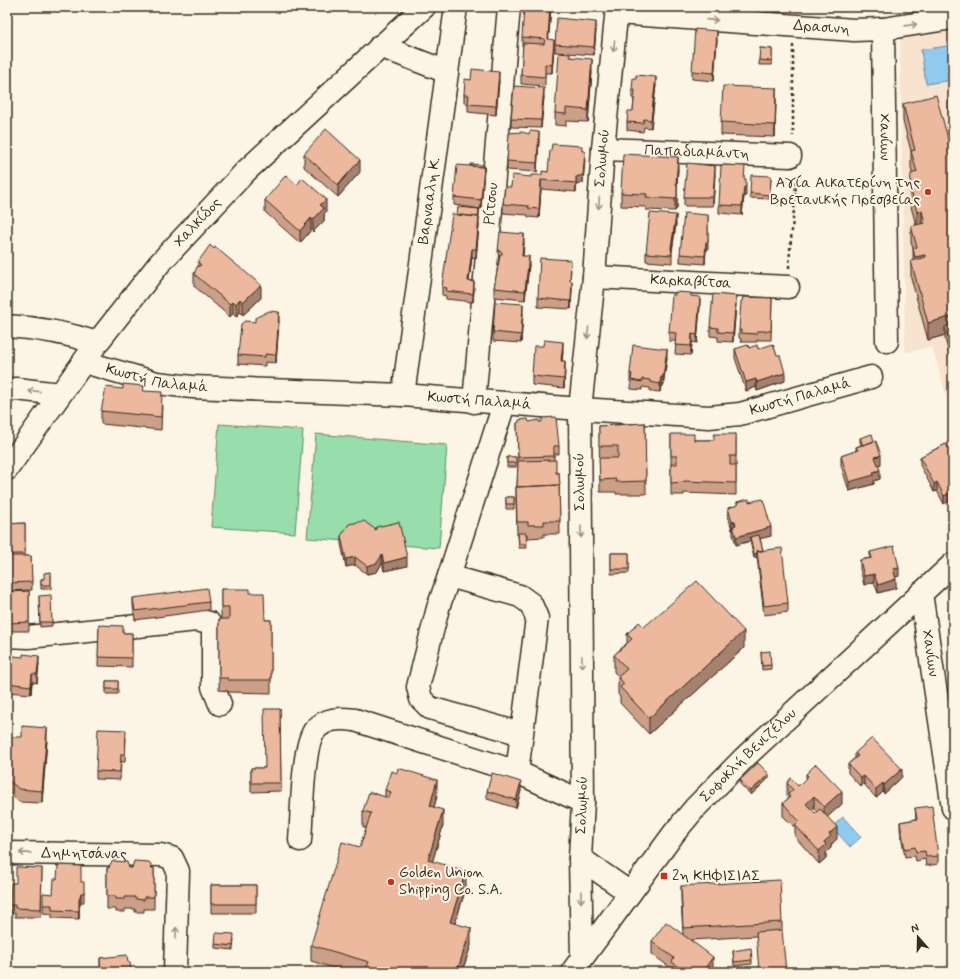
<svg xmlns="http://www.w3.org/2000/svg" width="960" height="979" font-family="Mynerve,sans-serif">
  <rect width="100%" height="100%" fill="#fcf5e5"/>
  <filter id="ink" filterUnits="userSpaceOnUse"><feTurbulence type="fractalNoise" baseFrequency=".025" numOctaves="2"/><feDisplacementMap in="SourceGraphic" scale="8" xChannelSelector="R" yChannelSelector="G"/><feConvolveMatrix kernelMatrix="1 2 1 2 8 2 1 2 1" color-interpolation-filters="sRGB"/></filter>
  <g filter="url(#ink)">
    <path fill="#f7e3d0" d="M953,29V411L951,412L932,347L905,352L900,37Z"/>
    <path fill="#97deac" stroke="#698465" d="M219,424L303,430L295,533L211,527Z
      M316,434L447,445L439,548L307,538Z"/>
    <path fill="#90caef" stroke="#6e8a9b" d="M953,45V80L926,84L921,50Z
      M843,817L861,837L850,847L832,827Z"/>
    <g fill="none" stroke-linecap="round" stroke-linejoin="round">
      <g stroke="#3b2a1e" stroke-width="25">
        <g id="minor">
          <path id="s1" d="M617,13L854,30L883,29L953,18"/>
          <path id="s2" d="M883,29L887,341"/>
          <path d="M380,46L447,72"/>
          <path id="s3" d="M603,149L790,156"/>
          <path id="s4" d="M594,277L788,287"/>
          <path d="M7,326C39,328 67,333 97,343"/>
          <path id="s5" d="M84,362L157,383L192,387L403,395L580,409L709,417L740,414L871,377"/>
          <path d="M7,390L16,389L60,394"/>
          <path id="s6" d="M403,395L456,7"/>
          <path id="s7" d="M474,402L509,7"/>
          <path id="s8" d="M7,469L97,343L159,264L246,171L424,7"/>
          <path d="M449,576L504,404"/>
          <path id="s9" d="M921,593L953,808"/>
          <path d="M7,636L28,637L197,620L209,623L213,630V687L220,704"/>
          <path d="M517,772L537,618L531,604L520,596L449,576L438,608L418,687L421,699L430,708L522,734"/>
          <path d="M300,840C302,818 302,745 315,730C326,718 339,718 355,720L517,772L583,802"/>
          <path id="s10" d="M7,853L161,855L172,858L178,871L175,972"/>
          <path d="M580,858L630,893"/>
          <path id="s11" d="M582,958L580,858L583,802L580,409L594,277L603,149L617,7"/>
        </g>
      </g>
      <g stroke="#3b2a1e" stroke-width="25">
        <g id="major">
          <path id="s12" d="M572,972L675,832L695,808L744,758L953,564"/>
        </g>
      </g>
      <path stroke="#3b2a1e" stroke-width="2.5" stroke-dasharray="3 3" stroke-linecap="butt" d="M793,45V136
        M789,268C790,236 796,206 796,174"/>
      <use href="#minor" stroke="#fcf5e5" stroke-width="22"/>
      <use href="#major" stroke="#fcf5e5" stroke-width="22"/>
    </g>
    <path fill="#cb9f88" stroke="#3b2a1e" fill-rule="evenodd" d="M551,7L548,39L554,48L552,73H545V86L521,84V75L523,46H522V37Z
      M596,30L594,55L555,52V44Z
      M717,40L714,81L692,79V71Z
      M760,48L772,49V65H759Z
      M570,57L592,72L588,122L566,121V126L555,125V113Z
      M471,80L499,81L496,115L468,112V104L464,103V95Z
      M656,85L651,128L644,127L643,132L627,130V122L633,111L634,99L632,98V90Z
      M544,97L541,128L511,127V119Z
      M953,98V130L949,116V99Z
      M776,100L775,137L721,135V122Z
      M903,104L953,157V368L945,339V335L928,340L911,278V261H913V248L911,243V226L916,225L910,203V187L912,173L911,167V151L903,121Z
      M529,134L539,140L537,172L507,170V161Z
      M582,151L585,160L583,183L576,185V192L541,189L539,218L528,217V215L503,213V204L511,187L531,177L542,175Z
      M304,154L360,172L338,197L304,167Z
      M484,169L481,209L454,205V197Z
      M678,169L677,184V208L675,211L646,210V207L621,206V193Z
      M715,174L713,206H684V197Z
      M771,176L770,199L750,198V193Z
      M745,179L746,188V196H744L742,215L719,213V205Z
      M265,200L326,212L324,214V221L313,232L311,230L300,243L265,212Z
      M479,213L478,217L479,226L476,258L472,257L469,281L474,290L473,302L446,299V296L442,295V287L457,215Z
      M708,215V250H706L705,264L680,262V254Z
      M676,224L672,252V263L646,261V253Z
      M524,243L523,256L529,265L525,300L494,297V288L499,260L498,251Z
      M198,262L261,298L243,315L240,312L236,317L233,314L230,317L194,286V274L198,267Z
      M571,269L570,281L572,289L571,309L538,307V298Z
      M691,296L700,306L697,343L692,342L691,355L675,354L676,341H669V332Z
      M772,298L771,340H757V342H741V339L739,338V330Z
      M736,304L733,342L718,341V337L710,336V327Z
      M523,313L521,343L493,341V332Z
      M279,321L276,363L265,362V366L238,364V355L255,322Z
      M543,346L563,351L562,361L565,369L564,388L532,385V376Z
      M749,348L758,349L785,381L757,391L756,387L746,391L735,358V349Z
      M667,358L663,386H661L660,392L650,391V388L642,387V390L631,389V382H630V373Z
      M162,405L161,430L101,424V411Z
      M529,422L559,446V454H554V460L556,473H559L560,534H544V537L528,538V535H526L527,548H519L518,535H517L516,499V487H517L518,461L517,423Z
      M645,423L646,494H616V492H600L599,426Z
      M671,434L694,440H714L736,434V495L684,493V495H671Z
      M860,438L881,464L878,465L880,479L874,481V484L849,491L841,465V456L856,451V447L861,445L860,442Z
      M946,444L944,504L937,491L934,492L920,465V457Z
      M507,457H516V467H507Z
      M506,497H514V509H506Z
      M737,502H749L771,536L760,538L763,551L788,603V612L764,615L757,557L754,558L750,541L736,545L733,534V530H732L728,516V508L737,506Z
      M25,523V556H31L32,590L7,591V524Z
      M376,527L407,566L384,571L382,563L377,572L367,574L355,565L346,567L341,544V536L376,530Z
      M870,552L899,576L895,577L896,588L878,593L874,582L864,585L860,569V560L870,558Z
      M611,553H629V573L611,574Z
      M51,572V589H41V579H44Z
      M221,589L250,593L265,620H271V693L228,692V691L219,690V619H221Z
      M29,591V631H7V592Z
      M39,596L52,622V626L40,627Z
      M133,598L209,602V610L135,620L133,606Z
      M953,603V617L952,616V604Z
      M99,625L123,633H132V667L98,666Z
      M644,627L744,648L649,734L620,703V697L618,694V677H619L614,672V655L627,643V634Z
      M761,652L771,665V669L762,670Z
      M7,659L39,664L37,683L32,682L31,694L7,692Z
      M106,681H118V694H106Z
      M280,709L281,791L251,792V768H265Z
      M7,737L47,740L42,803L19,802L7,791Z
      M126,738L125,762H121L120,780L96,779V771Z
      M855,753L902,777L884,794L883,792L876,798L864,784L861,787L848,773V764L855,758Z
      M806,774L842,804L827,817L837,839L831,845V848L826,853V858L819,864L795,837V828L783,816V803L788,799V797L787,796V783L798,786L806,778ZM814,809L817,812L815,813L812,810Z
      M769,778L751,795L740,784V780Z
      M385,790L437,796L434,807L443,826L432,862L466,888L455,924L471,945L462,972H346L311,961V945L360,847L366,828L363,827V811L385,796Z
      M487,791H521L516,808L487,799Z
      M915,808L938,856V864L926,866L925,859L916,861L915,856L905,857L900,830V822L916,819Z
      M42,868L41,917H15V913H10V905L16,883Z
      M107,868H154V909H144V912H135V909H125V912H116V909H107Z
      M81,882L84,891V902H81L79,908V919L52,918V914L43,913V905L53,894Z
      M211,885H256V913H211Z
      M681,886L782,922V930L756,936L691,940L713,969L711,972H672V969L652,954V941L683,934L681,899Z
      M234,939L233,950L215,948V944Z
      M733,951L752,960V964L734,966Z
      M100,958L128,962L131,972H100Z"/>
    <path fill="#a5826f" stroke="#3b2a1e" d="M550,7H551L548,48V39Z
      M596,22V30L594,55V47Z
      M717,31V40L714,81V73Z
      M554,40V48L552,73V65Z
      M592,59V72L588,122V110Z
      M499,72V81L496,115V106Z
      M656,77V85L651,128V120Z
      M544,88V97L541,128V120Z
      M776,88V100L775,137V125Z
      M539,132V140L537,172V163Z
      M585,151L583,183L576,185V192V177Z
      M678,157V169L676,196V184Z
      M360,160V172L338,197V185Z
      M484,165V169L481,209V200Z
      M715,166V174L713,206V197Z
      M541,180V189L539,218V209Z
      M677,184V208L675,211V199Z
      M744,187V196L742,215V206Z
      M326,199V212L324,214V221L313,232V220L320,205Z
      M922,211V227L917,228V212Z
      M676,215V224L671,256V248Z
      M479,217V226L476,258V249Z
      M311,218V230L300,243V231Z
      M524,234V243L522,264V256Z
      M706,242V250L705,264V256Z
      M472,249V257L468,290V281Z
      M925,255V271L915,274V257Z
      M529,256V265L525,300V291Z
      M572,281V289L571,309V301Z
      M474,282V290L473,302V294Z
      M261,285V298L243,315V302Z
      M736,296V304L733,342V333Z
      M700,297V306L697,343V335Z
      M240,299V312L236,317V304Z
      M233,301V314L230,317V304Z
      M523,304V313L521,343V335Z
      M279,312V321L276,363V355Z
      M953,316V333L945,327V335L928,340V323Z
      M692,334V342L691,355V346Z
      M563,342V351L561,369V361Z
      M667,349V358L663,386V377Z
      M565,361V369L564,388V379Z
      M785,373V381L757,391V382Z
      M661,377V386L660,392V384Z
      M756,379V387L746,391V382Z
      M881,455V464L875,466V457Z
      M880,470V479L874,481V484L849,491V482Z
      M937,482V491L934,492V484Z
      M953,491V499L944,504V496Z
      M735,521V529L733,526V530H732V522Z
      M771,527V536L751,541L750,537V541L736,545V537Z
      M757,553V557L754,558V554Z
      M382,555V563L377,572L367,574V566Z
      M355,557V565L346,567V559Z
      M407,557V566L384,571V563Z
      M899,568V576L893,578V569Z
      M874,574V582L864,585V576Z
      M896,579V588L878,593V585Z
      M744,631V648L649,734V718Z
      M39,656V664L37,683V674Z
      M32,674V682L31,694V686Z
      M47,728V740L42,803V791Z
      M902,769V777L884,794V785Z
      M769,774V778L751,795V791Z
      M864,776V784L861,787V778Z
      M437,780V796L430,822V806Z
      M521,782V791L516,808V800Z
      M883,783V792L876,798V789Z
      M842,791V804L824,820V807Z
      M814,796V809L806,816V804Z
      M443,810V826L428,877V860Z
      M837,827V839L831,845V848L826,853V858L819,864V851L824,842L829,834Z
      M466,871V888L450,939V922Z
      M81,893V902L79,908V919V900Z
      M471,928V945L462,972H457Z
      M713,957V969L711,972H702Z"/>
    <path fill="#ecb99e" stroke="#3b2a1e" d="M524,7H550L548,39L554,40L552,65L545,64V77L521,75L523,43L544,44L545,39L522,37Z
      M557,18L596,22L594,47L555,44Z
      M695,29L717,31L714,73L692,71Z
      M760,48L772,49V61L759,60Z
      M559,53L570,54V57L592,59L588,110L566,108V114L555,113Z
      M472,69L499,72L496,106L468,104L469,95H464L465,79L471,80Z
      M636,75L656,77L651,120L644,119L643,123L627,122L628,111H633L635,90H632L633,78H636Z
      M514,86L544,88L541,120L511,119Z
      M723,86L776,88L775,125L721,122Z
      M936,95L953,157V316L928,323L911,261L926,257L925,255L915,257L913,248L917,247L911,226L925,223L922,211L917,212L910,187L911,174L917,172L911,151L915,150L903,104Z
      M953,98V113L949,99Z
      M326,129L360,160L338,185L304,154Z
      M530,131L539,132L537,163L507,161L509,133L522,132L529,134Z
      M552,144L582,146V151H585L583,175L576,177V183L541,180L539,209L528,208L529,206L503,204L505,187H511L512,175L531,177V175H542V171L548,172L550,150H551Z
      M623,154L678,157L676,184H677V196L675,199L646,197L647,194L621,193Z
      M687,163L715,166L713,197H684Z
      M470,164L484,165V171V167L470,166Z
      M457,165L484,167L481,200L454,197Z
      M721,165L745,166L744,179H746V187H744L742,206L719,205Z
      M286,175L297,185L302,178L326,199L320,205L324,208L313,220L311,218L300,231L265,200Z
      M751,175L771,176L770,195L750,193Z
      M458,207L479,209L478,217L457,215Z
      M650,213L676,215L671,248L672,255L646,253Z
      M684,213L708,215V242H706L705,256L680,254Z
      M452,214L479,217L476,249H472L468,281L474,282L473,294L446,291L447,288L442,287Z
      M500,232L524,234L522,256H529L525,291L494,288L500,255L502,254V252L498,251Z
      M210,245L214,249L215,247L261,285L243,302L240,299L236,304L233,301L230,304L194,274L197,267L201,265L198,262Z
      M540,258L571,260L570,281H572L571,301L538,298Z
      M675,292L691,293V296L700,297L697,335L692,334L691,346L675,345L676,333L669,332L672,295H675Z
      M713,294L736,296L733,333L718,332V328L710,327Z
      M743,297L772,298L771,331H757V334L741,333V330H739L741,301H742Z
      M495,302L523,304L521,335L493,332Z
      M269,311L279,312L276,355L265,354V357L238,355L241,324L245,321L255,322V318Z
      M953,324V355L945,327Z
      M544,340L563,342L561,361H565L564,379L532,376L534,346H543Z
      M773,344L777,355H780L785,373L757,382L756,379L746,382L735,349L748,345L749,348L757,345L758,349Z
      M633,345L667,349L663,377H661L660,384L650,382V380L642,379V382L631,380L632,374L630,373Z
      M123,384L144,386L143,391L162,392L161,417L101,411L106,387L123,389Z
      M556,417L559,446H554V456L518,457L517,423L519,422V420L528,419L529,422L539,420V422H542V418Z
      M645,423L646,481L616,482V479L600,480L599,458H618V446H599V426Z
      M671,434H694V440H714V434H736V456H730V465H736V483L684,481V482L671,483V464H677V456H671Z
      M872,434L874,441L863,445L860,438Z
      M876,441L881,455L875,457L880,470L873,472L874,475L849,482L841,456L858,450L856,447Z
      M946,444L953,456V491L944,496L937,482L934,484L920,457Z
      M507,457H516V463H507Z
      M556,460V473H559L560,485L517,487L518,461Z
      M559,485L560,521H544V525H528V522H517L516,487Z
      M506,497H514V504H506Z
      M749,499V502L763,499L771,527L736,537L733,526L736,525L735,521L732,522L728,508L738,505L737,502Z
      M364,521L376,530V527L399,522L407,557L384,563L382,555L377,563L367,566L355,557L346,559L341,536L349,524Z
      M25,523V554H7V524Z
      M518,533H526L527,544H519Z
      M759,535L763,551H757L758,553L754,554L750,537Z
      M894,546L899,568L893,569L896,579L878,585L874,574L864,576L860,560L872,558L870,552Z
      M782,548L788,603L764,606L757,551Z
      M611,553H629V569H611Z
      M7,556H31L32,582L7,583Z
      M51,572V585H41V579H44V573Z
      M697,581L744,631L649,718L620,687L624,684L618,677L627,669L614,655L632,639L627,634L639,622L644,627Z
      M207,588L209,602L135,611L133,598Z
      M221,589H250V593H264L265,620H271V680H228V678H219V619H229V607H221Z
      M29,591V622L7,623V592Z
      M51,595L52,622H40L39,596Z
      M99,625L123,626V633H132V658L98,657Z
      M770,651L771,665L762,666L761,652Z
      M23,654L39,656L37,674H32L31,686L7,683V659H13V656L23,657Z
      M106,681H118V689H106Z
      M264,709H280L281,783H251V768H265Z
      M22,726L47,728L42,791L19,789L7,779V737H22Z
      M98,729L126,730L125,754H121L120,772L96,771Z
      M872,738L902,769L884,785L883,783L876,789L864,776L861,778L848,764L858,756L855,753Z
      M758,763L769,774L751,791L740,780Z
      M816,764L842,791L824,807L814,796L806,804L815,813L820,809L837,827L829,834L831,836L824,842L826,845L819,851L795,825L799,821L783,803L790,797L788,794L793,790L787,783L791,778L798,786L808,776L806,774Z
      M398,768L437,780L430,806L443,810L428,860L466,871L450,922L471,928L457,972H365L369,962L311,945L342,842L360,847L371,813L363,811L369,792L389,798L391,792L385,790L391,771L397,773Z
      M492,773L521,782L516,800L487,791Z
      M932,806L938,856L926,857L925,851L916,852L915,847L905,849L900,822L917,819L915,808Z
      M113,861L127,862L129,868H132L134,861L149,862L151,864V868H154V897H144V900L135,899V897H125V899H116V896H107V868H109L110,864Z
      M58,865L81,866V882H84V893H81L79,900V911L52,910V905H43V893L53,894L54,879H57Z
      M16,867L42,868L41,909L15,908V905H10L11,883H16Z
      M7,876H8V908H7Z
      M780,880L782,922L683,928L681,886Z
      M211,885H256V904H211Z
      M666,922L713,957L702,972H685L672,962L674,958L652,941Z
      M782,930L786,972H759L756,932Z
      M216,933L234,934L233,946L215,944Z
      M751,948L752,960L734,962L733,951Z
      M127,955L128,962H130L131,972H101L100,958Z"/>
    <defs><path id="oneway-shaft" d="M-6 0H5M1.5-3L5.5 0L1.5 3" fill="none" stroke-width="1.6" stroke-linecap="round" stroke-linejoin="round"/></defs>
    <g stroke="#9c9082">
      <use href="#oneway-shaft" transform="translate(712 20) rotate(4)"/>
      <use href="#oneway-shaft" transform="translate(911 25) rotate(-8)"/>
      <use href="#oneway-shaft" transform="translate(614 46) rotate(96)"/>
      <use href="#oneway-shaft" transform="translate(599 203) rotate(94)"/>
      <use href="#oneway-shaft" transform="translate(588 333) rotate(96)"/>
      <use href="#oneway-shaft" transform="translate(34 391) rotate(-174)"/>
      <use href="#oneway-shaft" transform="translate(581 532) rotate(89)"/>
      <use href="#oneway-shaft" transform="translate(582 662) rotate(89)"/>
      <use href="#oneway-shaft" transform="translate(25 853) rotate(-179)"/>
      <use href="#oneway-shaft" transform="translate(581 897) rotate(89)"/>
      <use href="#oneway-shaft" transform="translate(176 933) rotate(-88)"/>
    </g>
  </g>
  <g fill="#c8321e" stroke="#fcf5e5" stroke-width="1.5">
    <circle cx="928" cy="192" r="4"/>
    <rect x="660" y="872" width="8" height="8" rx="2"/>
    <circle cx="391" cy="882" r="4"/>
  </g>
  <g text-anchor="middle" dominant-baseline="central" stroke-width="4" stroke-linejoin="round" paint-order="stroke">
    <g font-size="15" fill="#3b2a1e" stroke="#fcf5e5">
      <text stroke="none"><textPath href="#s1" startOffset="205">Δρασινη</textPath></text>
      <text stroke="none"><textPath href="#s2" startOffset="108">Χανίων</textPath></text>
      <text stroke="none"><textPath href="#s3" startOffset="94">Παπαδιαμάντη</textPath></text>
      <text stroke="none"><textPath href="#s11" startOffset="801">Σολωμού</textPath></text>
      <text stroke="none"><textPath href="#s6" startOffset="196">Βαρνααλη Κ.</textPath></text>
      <text stroke="none"><textPath href="#s7" startOffset="199">Ρίτσου</textPath></text>
      <text stroke="none"><textPath href="#s8" startOffset="312">Χαλκίδος</textPath></text>
      <text stroke="none"><textPath href="#s4" startOffset="97">Καρκαβίτσα</textPath></text>
      <text stroke="none"><textPath href="#s5" startOffset="75">Κωστή Παλαμά</textPath></text>
      <text stroke="none"><textPath href="#s5" startOffset="723">Κωστή Παλαμά</textPath></text>
      <text stroke="none"><textPath href="#s5" startOffset="399">Κωστή Παλαμά</textPath></text>
      <text transform="translate(580 482) rotate(-91)">Σολωμού</text>
      <text stroke="none"><textPath href="#s9" startOffset="61">Χανίων</textPath></text>
      <text stroke="none"><textPath href="#s12" startOffset="280">Σοφοκλή Βενιζέλου</textPath></text>
      <text stroke="none"><textPath href="#s11" startOffset="153">Σολωμού</textPath></text>
      <text stroke="none"><textPath href="#s10" startOffset="77">Δημητσάνας</textPath></text>
    </g>
    <g font-size="15" fill="#3b2a1e" stroke="#fcf5e5" text-anchor="start">
      <text x="920" y="183" text-anchor="end">Αγία Αικατερίνη της<tspan x="920" dy="17">Βρετανικής Πρεσβείας</tspan></text>
      <text x="399" y="873">Golden Union<tspan x="399" dy="17">Shipping Co. S.A.</tspan></text>
      <text x="672" y="876">2η ΚΗΦΙΣΙΑΣ</text>
    </g>
  </g>
  <rect width="960" height="979" fill="none" stroke="#fcf5e5" stroke-width="24"/>
  <rect x="12" y="12" width="936" height="955" fill="none" stroke="#3b2a1e" stroke-width="1.5" filter="url(#ink)"/>
  <g transform="translate(918 937) rotate(340)" stroke="#fcf5e5" stroke-width="3" paint-order="stroke">
  <path d="M0-3L7 15L0 10L-7 15Z" fill="#3b2a1e"/>
  <text y="-6" font-size="11" font-weight="bold" text-anchor="middle" fill="#3b2a1e">N</text>
  </g>
</svg>
